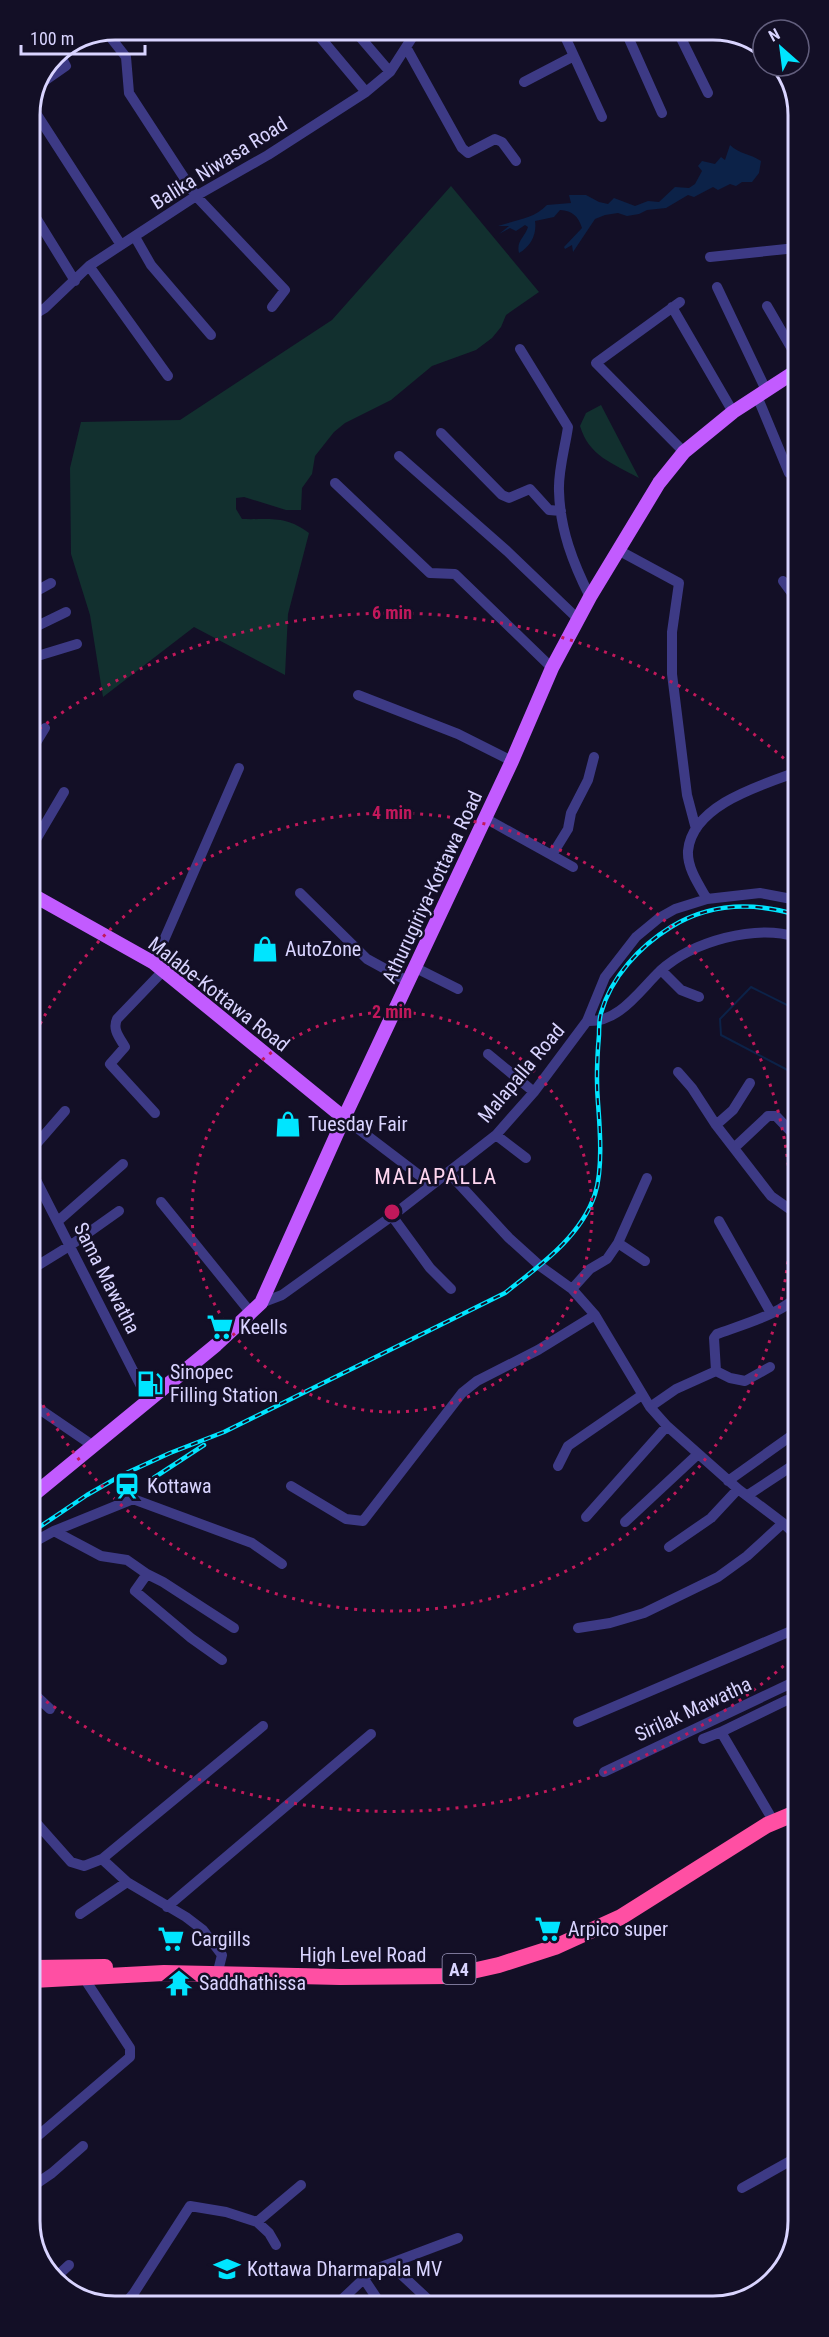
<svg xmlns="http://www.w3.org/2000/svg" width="829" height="2337" font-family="'Roboto Condensed',sans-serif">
  <rect width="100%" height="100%" fill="#130f26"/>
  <path fill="#12302f" d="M451,186L539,292L506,315L501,327L492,338L476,350L432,366L391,400L345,423L334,432L315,456L312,474L302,488L301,510H286L244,497L236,498V509L242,519C269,520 285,515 309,533L288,614L285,675L194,627L103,697L90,615L71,554L70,468L81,422L180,420L332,320Z
    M601,405L639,478C612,463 589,456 580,426L586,413Z"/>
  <path fill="#0c2248" d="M730,145C739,154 751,154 761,161L759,173L752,182H742L736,186L730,184L718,190L713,187L694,197L688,195L666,208L647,210L639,214L627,216L618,213L605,215L595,219L573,252L572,245L565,249L564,247L582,228C578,216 573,211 560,210L554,217L535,221C537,234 531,246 519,253C516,241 525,237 528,227L525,225L516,231L510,228L499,234L509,226H498C515,220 534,219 547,205L571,203L569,195H586L599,202L608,204L614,198L635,206L648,201L659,202L675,187L689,188L695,184L702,171L698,166L702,161L715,164L721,157L725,160Z"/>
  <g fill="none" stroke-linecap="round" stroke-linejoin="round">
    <path stroke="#0c2248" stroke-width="2" d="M797,1010L751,987L720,1019L721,1035L797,1075"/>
    <path stroke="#3d3a85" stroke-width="10" d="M314,30L366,92
      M354,30L390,72
      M562,30L602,117
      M625,30L662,113
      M677,30L708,93
      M186,31L187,30
      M107,33L126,57L129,93L196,196L285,290L272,307
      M406,47L462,148L468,153L495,139L502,142L516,161
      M43,82L66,66L59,53
      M524,82L574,56
      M32,107L121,245
      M30,208L75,281
      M135,237L151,265L211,335
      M710,257L796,248
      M89,266L168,376
      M717,287L766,390
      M680,302L596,363L684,452
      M767,306L796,356
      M672,307L733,412
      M30,317L45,308L89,266L196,196L268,155L366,92L390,72L417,30
      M520,349L568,427C565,448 558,471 559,491C560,530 573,563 590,597
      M757,396L789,473L797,477
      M441,433L502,495L509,498L530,489L549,510L561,511
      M399,456L507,551L578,619
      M335,483L430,573L455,574L552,668
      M31,533L32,532
      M618,550L679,583L672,632V674L687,795L696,829
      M783,581L797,600
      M31,594L51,583
      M31,629L66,612
      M31,658L77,644
      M358,695L458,734L512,761
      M31,751L45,728
      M485,818L573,867
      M31,848L64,792
      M552,855L568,829L571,813L588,780L594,757
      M300,893L367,959L409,982
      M707,899C699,885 687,868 688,851C692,805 761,785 797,772
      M154,963L239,768
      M416,968L458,989
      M661,970L681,990L699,997
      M587,1021C619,1023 639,991 660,971C693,941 755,924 797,937
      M488,1054L534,1092
      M678,1072L692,1088L716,1125L771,1196L798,1215
      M155,1113L110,1064L125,1047C120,1038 112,1030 117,1019L163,971
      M344,1118L432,1185
      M716,1125L733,1110L750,1083
      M496,1135L526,1158
      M734,1148L768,1116H776L797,1138
      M32,1149L65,1111
      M32,1172L148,1400
      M449,1173L509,1238L540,1266L572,1289L595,1315L650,1407L667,1426L738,1489L783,1523L798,1537
      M161,1202L251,1313
      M392,1216L430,1268L451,1289
      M58,1221L123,1164
      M719,1221L771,1313
      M618,1243L645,1261
      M32,1269L71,1245L119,1211
      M572,1289L590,1269L607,1259L618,1243L647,1178
      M261,1303L282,1295L392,1216L496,1135L534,1092L587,1021L605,977L636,937L659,918L675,909L707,899L760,893L797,900
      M716,1371L714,1338L717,1334C738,1326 786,1313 798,1294
      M716,1371L730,1378L745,1381L770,1367
      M32,1404L92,1445
      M650,1407L676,1389L716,1371
      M558,1466L568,1446L642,1395
      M728,1481L798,1431
      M291,1486L346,1519L363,1521L462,1393L477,1381L538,1350L595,1315
      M748,1495L798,1462
      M586,1517L667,1426
      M625,1522L698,1454
      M54,1531L133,1499L252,1543L282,1564
      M32,1543L54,1531L101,1556L127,1560L147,1574L135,1591L191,1638L222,1660
      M669,1547L711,1518L738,1489
      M147,1574L163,1582L234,1628
      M578,1628L610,1623L644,1613L718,1577L747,1556L783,1523
      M32,1692L50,1709
      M578,1722L798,1628
      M703,1739L721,1732
      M604,1772L798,1680
      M771,1817L721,1732L787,1700L798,1701
      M32,1818L71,1862L84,1866L102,1859
      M167,1907L371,1734
      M80,1914L127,1882
      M219,1967L222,1955L203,1930L186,1917L127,1882L102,1859L263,1726
      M33,2140L130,2057V2048L84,1978
      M33,2186L52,2173L83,2146
      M742,2188L799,2156
      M257,2222L269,2233L276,2245
      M390,2264L434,2305
      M55,2278L69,2265
      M364,2279L382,2306
      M335,2306L373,2270L458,2238
      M122,2307L134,2293L190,2206L226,2212L257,2222L301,2185"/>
    <path stroke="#c25bff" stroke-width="14" d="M31,894L154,963L344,1118
      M32,1496L216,1345L261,1303L344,1118L512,761L552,668L590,597L659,483L684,452L733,412L796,371"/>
    <path stroke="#ff4fa3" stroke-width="16" d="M33,1968L105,1967
      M33,1980L164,1973L340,1977L450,1976L499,1965L555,1947L621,1917L767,1825L798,1812"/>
    <g stroke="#00e5ff" stroke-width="4.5">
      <path id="rail" d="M152,1479L204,1445
        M32,1532L87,1495L122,1475L170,1453L224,1432L505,1293C539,1266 581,1237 595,1194C603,1169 600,1129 598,1103C596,1080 597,1058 599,1035C599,1028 599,1020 601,1013C611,977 640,946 671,927C710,903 754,902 797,915"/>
    </g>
    <use href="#rail" stroke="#130f26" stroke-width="2" stroke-dasharray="7" stroke-linecap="butt"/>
  </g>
  <g fill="none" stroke="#c2185b" stroke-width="3" stroke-dasharray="3 6">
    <circle cx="392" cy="1212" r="200"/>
    <path d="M32 1040A399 399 0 1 1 32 1384"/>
    <path d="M797 1654A599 599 0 0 1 36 1694M32 734A599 599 0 0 1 797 770"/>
  </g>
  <defs>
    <g id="shop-bare" transform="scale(2.07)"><path d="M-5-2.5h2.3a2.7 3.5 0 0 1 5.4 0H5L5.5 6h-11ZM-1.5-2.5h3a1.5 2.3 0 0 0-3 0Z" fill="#00e5ff" stroke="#130f26" stroke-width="2.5" paint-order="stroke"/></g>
    <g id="supermarket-bare" transform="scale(2.07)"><path d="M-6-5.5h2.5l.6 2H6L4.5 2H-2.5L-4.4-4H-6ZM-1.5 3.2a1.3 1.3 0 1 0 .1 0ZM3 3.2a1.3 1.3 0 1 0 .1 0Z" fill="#00e5ff" stroke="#130f26" stroke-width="2.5" paint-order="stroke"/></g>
    <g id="fuel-bare" transform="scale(2.07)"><path d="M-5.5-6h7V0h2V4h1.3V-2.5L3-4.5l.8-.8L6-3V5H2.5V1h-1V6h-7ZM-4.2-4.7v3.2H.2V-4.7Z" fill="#00e5ff" stroke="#130f26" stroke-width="2.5" paint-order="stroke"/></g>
    <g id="station-bare" transform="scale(2.07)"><path d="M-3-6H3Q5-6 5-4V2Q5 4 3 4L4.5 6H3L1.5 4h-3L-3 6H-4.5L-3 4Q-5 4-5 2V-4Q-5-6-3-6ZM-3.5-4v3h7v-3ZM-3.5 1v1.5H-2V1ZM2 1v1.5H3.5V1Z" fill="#00e5ff" stroke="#130f26" stroke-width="2.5" paint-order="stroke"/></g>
    <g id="temple-bare" transform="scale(2.07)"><path d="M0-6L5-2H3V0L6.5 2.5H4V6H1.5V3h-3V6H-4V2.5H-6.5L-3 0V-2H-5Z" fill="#00e5ff" stroke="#130f26" stroke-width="2.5" paint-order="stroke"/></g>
    <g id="school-bare" transform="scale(2.07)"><path d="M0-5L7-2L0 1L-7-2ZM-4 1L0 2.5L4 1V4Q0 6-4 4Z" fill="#00e5ff" stroke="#130f26" stroke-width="2.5" paint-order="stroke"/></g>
  </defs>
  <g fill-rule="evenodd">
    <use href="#shop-bare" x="265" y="949"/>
    <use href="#shop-bare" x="288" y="1124"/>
    <use href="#supermarket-bare" x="220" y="1327"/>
    <use href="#fuel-bare" x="150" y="1384"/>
    <use href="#station-bare" x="127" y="1486"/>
    <use href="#supermarket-bare" x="548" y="1929"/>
    <use href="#supermarket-bare" x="171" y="1939"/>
    <use href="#temple-bare" x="179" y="1983"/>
    <use href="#school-bare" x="227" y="2269"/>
  </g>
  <g text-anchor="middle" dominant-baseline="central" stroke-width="5" stroke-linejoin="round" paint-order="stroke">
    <rect fill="#130f26" stroke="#9e99be" stroke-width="1.5" x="442.5" y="1954" width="33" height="30" rx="4.5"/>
    <g font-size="18" font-weight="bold" fill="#d9d4ff">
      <text x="459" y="1969">A4</text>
    </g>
    <g font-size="20" fill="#d9d4ff" stroke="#130f26">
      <text transform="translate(219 163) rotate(-32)">Balika Niwasa Road</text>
      <text transform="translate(432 887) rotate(-65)">Athurugiriya-Kottawa Road</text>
      <text transform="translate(219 994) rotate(38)">Malabe-Kottawa Road</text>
      <text transform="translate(521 1073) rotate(-50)">Malapalla Road</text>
      <text transform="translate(107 1278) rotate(63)">Sama Mawatha</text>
      <text transform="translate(693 1709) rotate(-25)">Sirilak Mawatha</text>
      <text x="363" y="1955">High Level Road</text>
    </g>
    <g font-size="20" fill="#d9d4ff" stroke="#130f26" text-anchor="start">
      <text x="285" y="949">AutoZone</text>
      <text x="308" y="1124">Tuesday Fair</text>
      <text x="240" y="1327">Keells</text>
      <text x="170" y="1372">Sinopec<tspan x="170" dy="23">Filling Station</tspan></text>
      <text x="147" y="1486">Kottawa</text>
      <text x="568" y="1929">Arpico super</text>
      <text x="191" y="1939">Cargills</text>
      <text x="199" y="1983">Saddhathissa</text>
      <text x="247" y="2269">Kottawa Dharmapala MV</text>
    </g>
    <g font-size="22" letter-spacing="1.5" fill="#ffd6f0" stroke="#130f26">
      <text x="436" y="1176">MALAPALLA</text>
    </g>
  </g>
  <path d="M0 0H829V2337H0ZM115 40H713A75 75 0 0 1 788 115V2221A75 75 0 0 1 713 2296H115A75 75 0 0 1 40 2221V115A75 75 0 0 1 115 40Z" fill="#130f26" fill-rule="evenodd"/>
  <path fill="none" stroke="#d9d4ff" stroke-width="3" d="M115 40H713A75 75 0 0 1 788 115V2221A75 75 0 0 1 713 2296H115A75 75 0 0 1 40 2221V115A75 75 0 0 1 115 40Z"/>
  <circle cx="392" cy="1212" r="9" fill="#c2185b" stroke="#130f26" stroke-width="3"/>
  <g font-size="18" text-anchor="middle" font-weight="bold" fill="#c2185b" stroke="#130f26" stroke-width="5" stroke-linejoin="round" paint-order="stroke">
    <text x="392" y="619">6 min</text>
    <text x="392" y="819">4 min</text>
    <text x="392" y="1018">2 min</text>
  </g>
  <g transform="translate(781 48) rotate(332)"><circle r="28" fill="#130f26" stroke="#625e7d" stroke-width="1.5"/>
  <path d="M0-4.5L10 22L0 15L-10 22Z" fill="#00e5ff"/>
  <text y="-9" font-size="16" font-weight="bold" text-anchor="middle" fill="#d9d4ff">N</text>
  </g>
  <path d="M21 45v9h124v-9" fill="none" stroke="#d9d4ff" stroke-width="3"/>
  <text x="30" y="45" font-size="18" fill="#d9d4ff" stroke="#130f26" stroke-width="4.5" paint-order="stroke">100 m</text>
</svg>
